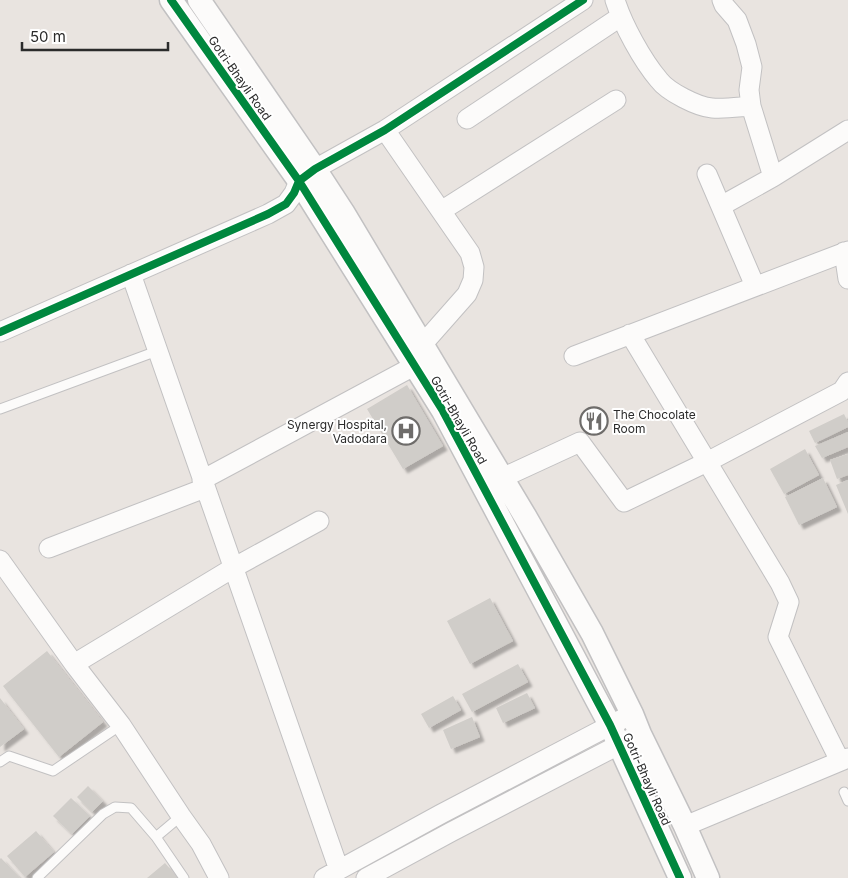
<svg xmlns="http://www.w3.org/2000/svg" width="848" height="878" font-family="Inter,sans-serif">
  <defs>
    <filter id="shadow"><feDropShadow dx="4.5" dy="4.5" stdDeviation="1" flood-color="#0004"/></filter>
  </defs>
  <rect width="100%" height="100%" fill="#e9e4e0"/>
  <path fill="#d0cdc9" filter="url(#shadow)" d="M407,385L443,446L403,469L367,409Z
    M844,414L848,422V427L815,443L809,431Z
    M848,432V447L822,458L815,446Z
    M805,449L819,475L784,494L770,469Z
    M848,454V475L837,479L830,460Z
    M823,478L837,507L799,525L785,497Z
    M848,480V514L836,485Z
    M490,598L513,641L470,664L447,621Z
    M47,651L103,722L59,757L3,686Z
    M518,664L528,682L472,712L462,694Z
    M527,693L535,708L503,723L496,708Z
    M453,696L461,710L429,728L421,714Z
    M0,698L24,729L0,747Z
    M472,717L480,737L451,749L443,730Z
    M88,786L103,801L92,812L77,797Z
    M71,798L90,816L72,834L53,816Z
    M36,831L54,852L25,877L7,856Z
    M1,858L20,878H0V859Z
    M165,863L178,878H147Z"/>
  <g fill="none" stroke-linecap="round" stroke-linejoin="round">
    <g stroke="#c2c1c2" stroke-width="11">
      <path id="service" d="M0,409L157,351
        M0,762L9,756L53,771L121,725
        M844,792L848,801
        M181,816L156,837L184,878
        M37,878L103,814L115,807L131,808L156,837"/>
    </g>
    <g stroke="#c2c1c2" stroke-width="21">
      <path id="minor" d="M615,0C623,25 642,60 659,80C668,92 698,107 712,108C725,109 738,107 751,106
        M467,119L620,17
        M385,130L470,253L474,267L473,280L467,294L422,345
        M707,174L755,286
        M773,177L848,130
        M721,206L773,177L751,106L749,90L752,67L746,44L737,20L724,5L722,0
        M441,211L616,100
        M844,252L848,279
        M131,274L339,870
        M0,332L268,214L286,204L294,193L299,181L315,169L385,130L583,0
        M630,334L780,583L789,602L778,637L840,761
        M574,356L848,251
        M502,478L580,442L624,502L707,462L842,391L848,382
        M202,480L414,366
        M49,548L205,488
        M0,560L74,664L121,725L181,816L201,844L219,878
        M74,664L233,568L319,521
        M685,826L848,758
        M324,878L441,814L632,714
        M366,878L451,832L632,738"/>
    </g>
    <g stroke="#c2c1c2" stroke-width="25">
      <path id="tertiary" d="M171,0L299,181L443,411L610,725L680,878
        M199,0L315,169L343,212L525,516L592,633L632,714L640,734L685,826L708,878"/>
    </g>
    <use href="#service" stroke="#fcfbfa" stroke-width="9"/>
    <use href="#minor" stroke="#fcfbfa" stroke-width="19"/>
    <use href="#tertiary" stroke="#fcfbfa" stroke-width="22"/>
    <g stroke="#fff" stroke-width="11">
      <path id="cycleway" d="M171,0L299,181L443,411L610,725L680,878
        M0,332L268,214L286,204L294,193L299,181L315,169L385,130L583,0"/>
    </g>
    <use href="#cycleway" stroke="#00873e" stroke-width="8"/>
  </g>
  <defs>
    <g id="restaurant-ring" transform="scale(1.4375)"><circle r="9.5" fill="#fff" stroke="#6e6c6a" stroke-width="1.5"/><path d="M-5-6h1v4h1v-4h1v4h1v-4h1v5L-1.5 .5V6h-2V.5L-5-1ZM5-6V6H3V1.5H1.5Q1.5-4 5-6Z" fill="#6e6c6a"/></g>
    <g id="hospital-ring" transform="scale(1.4375)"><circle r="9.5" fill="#fff" stroke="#6e6c6a" stroke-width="1.5"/><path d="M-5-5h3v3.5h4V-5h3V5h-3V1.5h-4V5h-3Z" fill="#6e6c6a"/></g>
  </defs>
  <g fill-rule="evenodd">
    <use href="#restaurant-ring" x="594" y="421"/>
    <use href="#hospital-ring" x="406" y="431"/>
  </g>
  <g text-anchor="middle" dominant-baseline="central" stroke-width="4" stroke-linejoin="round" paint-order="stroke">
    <g font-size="12" fill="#2b2b2b" stroke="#fff">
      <text transform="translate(240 78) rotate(55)">Gotri-Bhayli Road</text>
      <text transform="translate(459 420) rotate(60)">Gotri-Bhayli Road</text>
      <text transform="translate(647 779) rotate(66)">Gotri-Bhayli Road</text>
    </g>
    <g font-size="12" fill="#2b2b2b" stroke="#fff" text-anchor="start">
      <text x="613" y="414">The Chocolate<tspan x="613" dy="14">Room</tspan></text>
      <text x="387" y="424" text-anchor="end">Synergy Hospital,<tspan x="387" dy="14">Vadodara</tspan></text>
    </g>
  </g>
  <path d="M22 42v8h146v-8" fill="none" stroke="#2b2b2b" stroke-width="2.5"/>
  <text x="30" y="42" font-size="15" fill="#2b2b2b" stroke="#ffffff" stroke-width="4" paint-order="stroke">50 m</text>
</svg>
